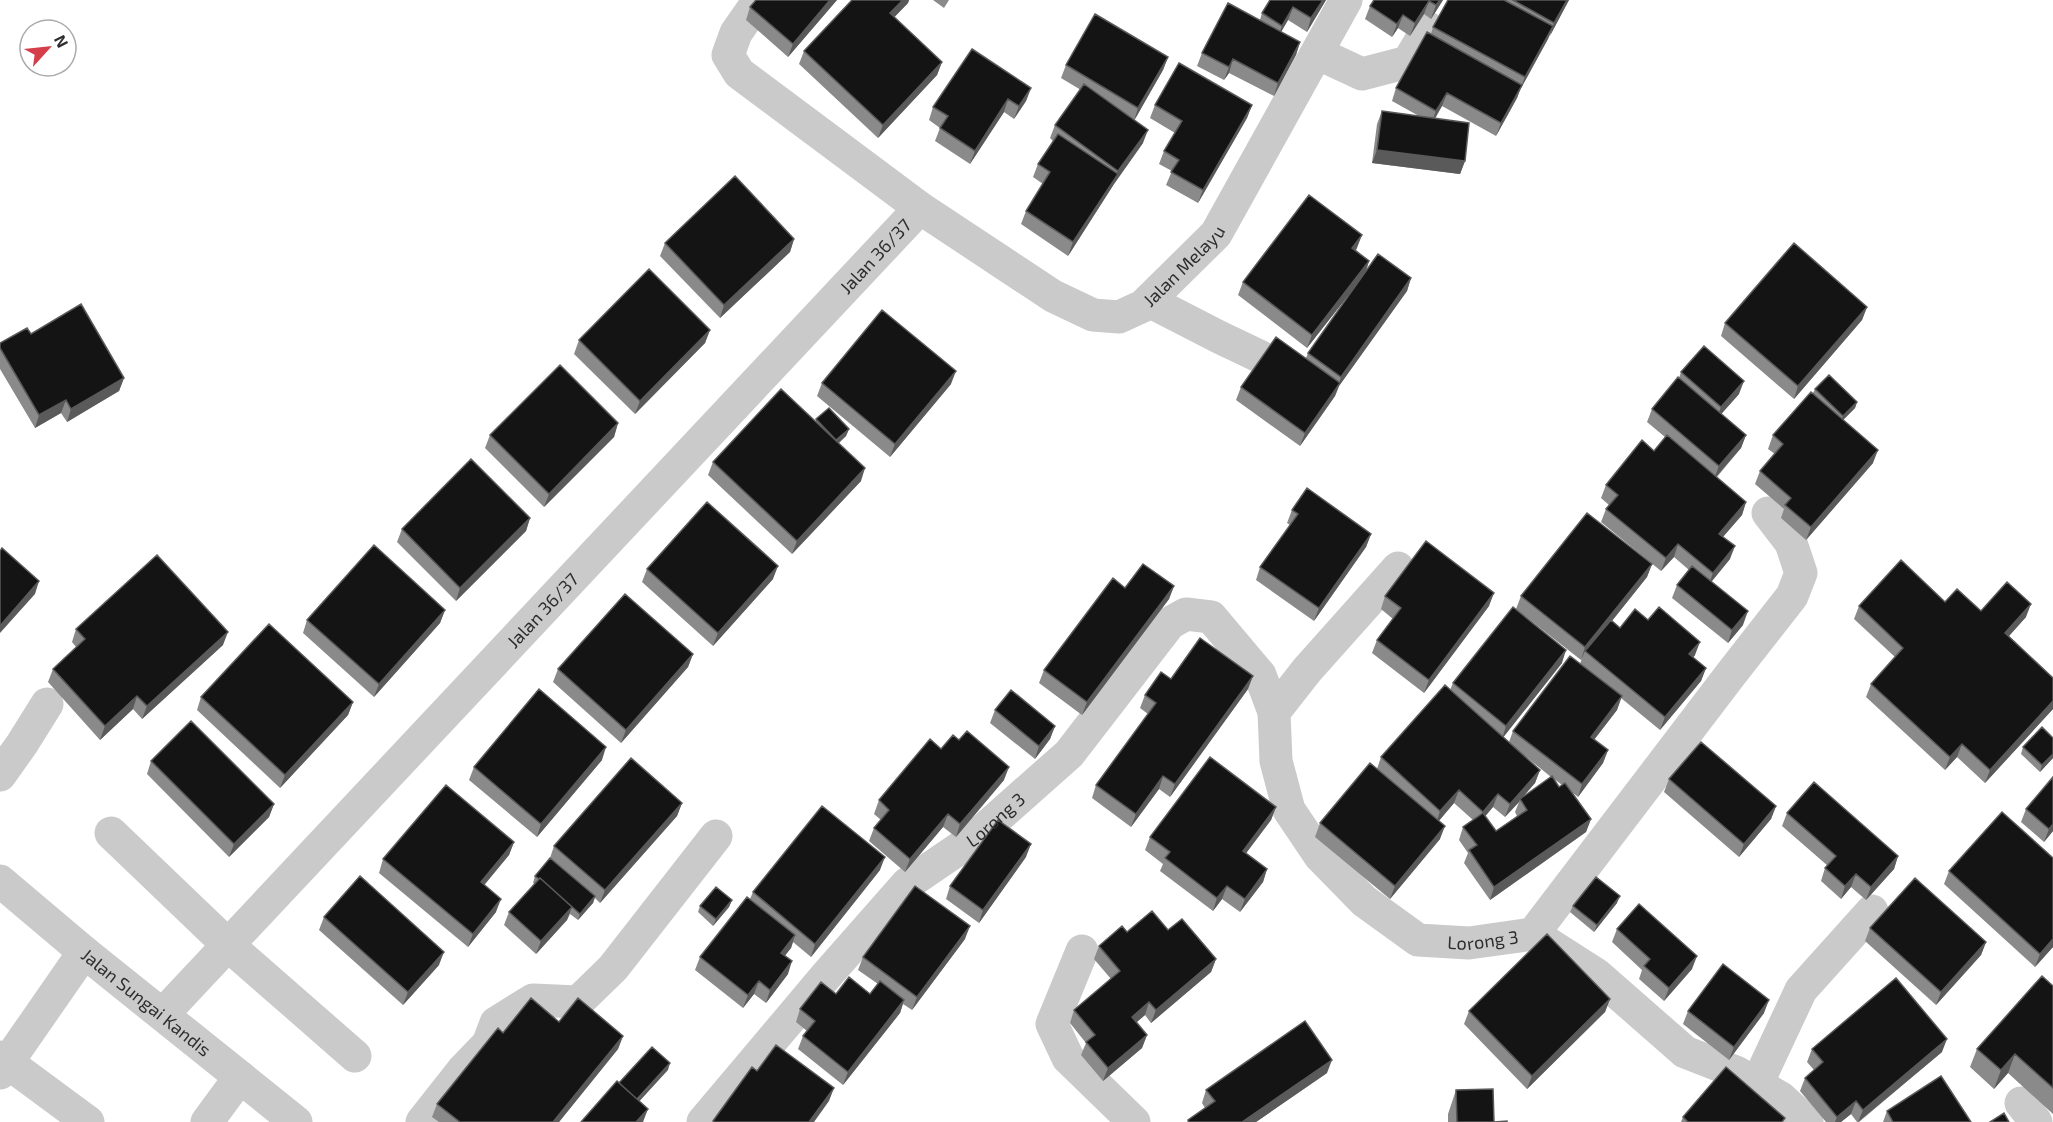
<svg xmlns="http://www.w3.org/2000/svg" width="2053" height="1122" font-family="'Exo 2',sans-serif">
  <rect width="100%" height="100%" fill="#fff"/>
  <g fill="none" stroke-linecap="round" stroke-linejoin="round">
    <g stroke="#cacaca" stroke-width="33">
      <path id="s1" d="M759,0L736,33L728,55L739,73L920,208L1053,296L1093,315L1119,317L1143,306L1216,234L1346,0"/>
      <path d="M1317,53L1362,74L1408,62L1428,28"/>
      <path d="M1149,301L1219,337L1261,357"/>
      <path id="s2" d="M1398,568L1307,670L1274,712L1276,761L1289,810L1320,856L1364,901L1418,940L1469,943L1533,934L1597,975L1685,1052L1736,1072L1781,1098L1807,1122"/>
      <path d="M0,775L22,744L47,704"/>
      <path d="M111,833L228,945L355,1056"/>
      <path id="s3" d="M0,881L84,952L296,1122"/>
      <path d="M1533,934L1731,674L1792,596L1801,573L1791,543L1768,513"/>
      <path d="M1082,951L1052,1024L1068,1058L1134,1122"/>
      <path id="s4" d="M163,1014L920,208"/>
      <path d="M0,1057L88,1122"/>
      <path d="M0,1073L84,952"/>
      <path d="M1757,1084L1801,990L1872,911"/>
      <path d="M2021,1103L2036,1122"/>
      <path d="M207,1122L240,1077"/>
      <path d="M422,1122L463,1070L488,1044L496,1023L533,1000L578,1002L613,968L716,836"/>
      <path id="s5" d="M703,1122L826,976L907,884L973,839L1069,754L1170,623L1186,614L1211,617L1260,675L1274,712"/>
    </g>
  </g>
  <path fill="#8a8a8a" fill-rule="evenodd" d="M837,0L788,57L746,20L750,7Z
    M852,0H909L908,3L894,17L942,62L937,75L878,138L799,64L804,51Z
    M933,0H949L944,8Z
    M1270,0H1326L1307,32L1288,20L1281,32L1300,42L1296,55L1274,96L1229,73L1224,80L1197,66L1202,53L1260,20L1262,13Z
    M1374,0H1443L1431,19L1424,14L1410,36L1398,28L1392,37L1365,19L1370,6Z
    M1448,0H1569L1520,90L1517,98L1496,136L1442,106L1435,119L1465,161L1460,174L1372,163L1377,124L1382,111L1419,116L1392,101L1396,88L1431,34L1433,27Z
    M1168,57L1163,70L1134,120L1143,143L1114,184L1068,256L1021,224L1026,211L1043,184L1033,177L1038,164L1053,141L1050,138L1055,125L1081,90L1061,78L1066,65Z
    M1031,88L1026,101L1014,119L1004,112L970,164L935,141L940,128L929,120L933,107Z
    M1155,105H1252L1247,118L1198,203L1166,185L1172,171L1159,164L1164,151L1175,133L1150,118Z
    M794,239L790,252L720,318L660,256L665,243Z
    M1357,248L1356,250L1369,261L1366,271L1411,278L1407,291L1339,386L1335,396L1300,446L1236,400L1241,387L1306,358L1308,353L1354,288L1307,348L1238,295L1243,282Z
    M1867,307L1862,320L1794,399L1721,336L1725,323Z
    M710,330L705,343L635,414L574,354L579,340Z
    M31,334L124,378L119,391L67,422L61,413L35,428L0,369V343Z
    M1681,372L1739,394L1721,414L1746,435L1741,448L1717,477L1746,502L1742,515L1723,537L1730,559L1711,582L1743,625L1728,643L1672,598L1677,585L1689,570L1674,557L1661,571L1601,522L1606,509L1609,505L1601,498L1606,485L1654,451L1665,437L1647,422L1652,409L1679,378Z
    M822,383L951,384L890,457L817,396Z
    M1815,389L1857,402L1855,408L1843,420L1873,463L1806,540L1781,518L1784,509L1755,484L1760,471L1775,454L1768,449L1773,435L1813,393Z
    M816,419L849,429L846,436L839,443L861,481L792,554L708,475L713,462L816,421Z
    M618,423L614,437L544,507L485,448L490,435Z
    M1292,510L1371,534L1366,547L1314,621L1256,580L1260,567L1290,525L1287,523Z
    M530,518L526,531L456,601L397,542L402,529Z
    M1652,564L1647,577L1612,621L1620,628L1648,620L1695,655L1693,658L1706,668L1701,681L1660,730L1621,698L1617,710L1594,740L1608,750L1603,763L1578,797L1573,793L1591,819L1586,832L1490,900L1464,863L1468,853L1459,840L1463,827L1473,820L1454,803L1439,821L1440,839L1390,899L1315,837L1320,823L1377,769L1381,757L1450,690L1453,683L1562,663L1503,737L1509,742L1513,731L1580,664L1582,658L1581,660L1516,609L1521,596ZM1524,755L1551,777L1523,797L1535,783L1540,770ZM1553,778L1562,785L1559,787ZM1519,802L1515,812L1517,816L1496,831L1485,816L1493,807L1505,817Z
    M647,569L773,579L713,646L642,582Z
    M1174,586L1169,599L1082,715L1039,683L1044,670Z
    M1385,596L1489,606L1424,693L1372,653L1377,640L1393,619L1381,609Z
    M1945,602L1981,611L2026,617L2009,636L2053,678V709L1985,783L1957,757L1945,770L1866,697L1871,684L1895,657L1854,619L1859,606Z
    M445,610L440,623L374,697L303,633L307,620Z
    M76,629L223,645L142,719L133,709L100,740L48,682L53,669L76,647L72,642Z
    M693,654L688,667L621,743L553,682L558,669Z
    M1171,679L1248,689L1170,797L1159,789L1131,827L1092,798L1096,785L1148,714L1140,708L1145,695Z
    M201,697L353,702L348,715L280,788L197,710Z
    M995,710L1055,726L1050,739L1035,759L990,723Z
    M2053,738V758L2040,772L2021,754L2023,747Z
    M959,740L1004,780L956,837L943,827L905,872L869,841L874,828L881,820L874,814L879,800L941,749Z
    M602,760L537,837L469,780L474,767Z
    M151,761L274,804L269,817L229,857L147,774Z
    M2053,777V831L2044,842L2021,822L2026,809Z
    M1669,779L1776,806L1771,819L1739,857L1664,792Z
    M682,803L677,816L600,903L595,898L593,903L578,920L570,914L567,920L536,954L504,925L509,912L535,884L533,883L535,876L550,858L554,846Z
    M1276,807L1271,820L1246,853L1267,869L1263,882L1240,912L1222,899L1213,911L1160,871L1163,864L1145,850L1150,837Z
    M1787,813L1898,856L1894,869L1866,900L1851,887L1841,899L1821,881L1825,868L1828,866L1782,826Z
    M514,842L509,855L484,885L496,912L468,947L379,873L383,859Z
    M1026,857L979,923L946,899L950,886Z
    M2053,858V947L2035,967L1944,884L1949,871Z
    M880,870L811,957L793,942L791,948L785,955L788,974L766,1003L754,994L743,1008L695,970L700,957L750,899L753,892Z
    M732,900L729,907L713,926L698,912L700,906Z
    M1617,903L1594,932L1570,912L1573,906Z
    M324,917L439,965L403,1005L319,930Z
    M1870,928L1986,942L1981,955L1936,1005L1865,941Z
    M1617,929L1692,969L1664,1001L1639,979L1642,970L1612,942Z
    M1168,930L1216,959L1211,972L1151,1023L1145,1015L1136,1023L1147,1035L1142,1048L1103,1081L1081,1055L1086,1043L1070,1023L1074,1010L1111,979L1094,959L1099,946L1127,932Z
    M965,939L912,1010L903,1004L900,1013L843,1085L798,1049L803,1036L807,1031L796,1022L800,1009L836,994H870L878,984L858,970L863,957Z
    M2053,986V1114L2008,1073L1994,1089L1970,1067L1977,1049Z
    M1610,999L1605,1012L1527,1089L1464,1024L1469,1011Z
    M1688,1011L1764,1013L1729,1060L1683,1024Z
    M559,1022L623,1036L618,1049L559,1122H439L432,1117L437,1104L503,1033Z
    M1812,1049L1942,1052L1859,1122H1857L1851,1114L1841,1122H1826L1800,1091L1805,1078L1814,1070L1807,1062Z
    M1327,1073L1256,1122H1187L1188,1120L1205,1108L1202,1103L1206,1090Z
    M1456,1090L1494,1122H1507H1448V1114Z
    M1887,1111L1971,1122H1883Z
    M1683,1117L1784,1122H1681Z"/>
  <path fill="#5a5a5a" d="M830,0H837L788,57L793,44Z
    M903,0H909L908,3L885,27L890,13Z
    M1323,0H1326L1307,32L1311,18Z
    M1440,0H1443L1431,19L1436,5Z
    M1567,0H1569L1550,36L1554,23Z
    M1429,1L1424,14L1410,36L1415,23Z
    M1293,7L1288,20L1277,39L1282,26Z
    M1403,15L1398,28L1392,37L1397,24Z
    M1553,26L1548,39L1520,90L1525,77Z
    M1300,42L1296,55L1274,96L1278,83Z
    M1168,57L1163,70L1134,121L1138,108Z
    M1233,59L1229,73L1224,80L1229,67Z
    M942,62L937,75L878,138L883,125Z
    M1522,85L1517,98L1496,136L1501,123Z
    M1031,88L1026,101L1014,119L1019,106Z
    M1447,93L1442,106L1431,124L1436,111Z
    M1008,99L1004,112L970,164L975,151Z
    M1252,105L1247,118L1198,203L1203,190Z
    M1148,130L1143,143L1114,184L1068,256L1073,242L1118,171Z
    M1377,150L1465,161L1460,174L1372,163Z
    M1362,235L1357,248L1347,261L1352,248Z
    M794,239L790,252L720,318L724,305Z
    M1369,261L1365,274L1307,348L1312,335Z
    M1411,278L1407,291L1339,386L1335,396L1300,446L1305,433L1338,386L1341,377Z
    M1867,307L1862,320L1794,399L1798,386Z
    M710,330L705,343L635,414L640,401Z
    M956,371L951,384L890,457L895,444Z
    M124,378L119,391L67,422L71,409Z
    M1744,381L1739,394L1716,420L1721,407Z
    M66,400L61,413L35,428L39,415Z
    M1857,402L1855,408L1840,423L1843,416Z
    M618,423L614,437L544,507L549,494Z
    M849,429L846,436L833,448L836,441Z
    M1746,435L1741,448L1714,479L1719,466Z
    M1878,450L1873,463L1806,540L1811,527Z
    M865,468L861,481L792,554L797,541Z
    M1746,502L1742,515L1714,547L1719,534Z
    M530,518L526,531L456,601L460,588Z
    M1371,534L1366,547L1314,621L1319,608Z
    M1678,544L1674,557L1661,571L1666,558Z
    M1735,546L1730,559L1708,586L1713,573Z
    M1652,564L1647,577L1587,652L1585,651L1581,660L1585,647Z
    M778,566L773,579L713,646L718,633Z
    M39,581L35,594L0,633V626Z
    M1174,586L1169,599L1082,715L1087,702Z
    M1494,593L1489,606L1424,693L1429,680Z
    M2031,604L2026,617L2000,646L2005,633Z
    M445,610L440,623L374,697L379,684Z
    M1748,611L1743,625L1728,643L1732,630Z
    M228,632L223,645L142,719L147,706Z
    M1700,642L1695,655L1684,668L1689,654Z
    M1566,650L1562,663L1502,739L1506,726Z
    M693,654L688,667L621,743L626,730Z
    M1706,668L1701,681L1660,730L1665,717Z
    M1253,676L1248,689L1170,797L1175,784Z
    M137,696L133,709L100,740L105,726Z
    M1622,696L1617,710L1586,750L1591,737Z
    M2053,701V709L1985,783L1990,770Z
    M353,702L348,715L280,788L285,775Z
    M1055,726L1050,739L1035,759L1039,746Z
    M1962,744L1957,757L1945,770L1950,757Z
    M606,747L602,760L537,837L541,824Z
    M1608,750L1603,763L1578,797L1582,784Z
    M2053,754V758L2040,772L2042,765Z
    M1009,767L1004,780L956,837L960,824Z
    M1540,770L1535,783L1520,800V799L1519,802L1505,817L1510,804Z
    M1163,776L1159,789L1131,827L1136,814Z
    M1459,790L1454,803L1436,824L1440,811Z
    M1498,794L1493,807L1478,825L1483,812Z
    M682,803L677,816L600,903L605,890Z
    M274,804L269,817L229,857L234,844Z
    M1776,806L1771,819L1739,857L1744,844Z
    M1276,807L1271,820L1238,864L1243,851Z
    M948,814L943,827L905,872L910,859Z
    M1591,819L1586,832L1490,900L1494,887Z
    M2053,824V831L2044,842L2049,829Z
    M1445,826L1440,839L1390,899L1395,886Z
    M514,842L509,855L476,895L481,882Z
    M1031,844L1026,857L979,923L983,910Z
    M1898,856L1894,869L1866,900L1871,887Z
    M885,857L880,870L811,957L815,944Z
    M1267,869L1263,882L1240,912L1245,899Z
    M1856,874L1851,887L1841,899L1845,886Z
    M1227,886L1222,899L1213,911L1217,898Z
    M595,896L593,903L578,920L580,914Z
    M1620,896L1617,903L1594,932L1597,925Z
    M501,899L496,912L468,947L473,934Z
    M732,900L729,907L713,926L716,919Z
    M572,907L567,920L536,954L541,941Z
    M970,926L965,939L912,1010L917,997Z
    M795,935L791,948L777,966L781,953Z
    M2053,939V947L2035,967L2040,954Z
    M1986,942L1981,955L1936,1005L1941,992Z
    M444,952L439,965L403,1005L408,992Z
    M1697,956L1692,969L1664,1001L1669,988Z
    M1216,959L1211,972L1151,1023L1156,1010Z
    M792,961L788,974L766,1003L770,990Z
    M759,981L754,994L743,1008L748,995Z
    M1610,999L1605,1012L1527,1089L1532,1076Z
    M904,1000L900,1013L843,1085L848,1072Z
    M1769,1000L1764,1013L1729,1060L1734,1047Z
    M1149,1002L1145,1015L1127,1030L1132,1017Z
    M1147,1035L1142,1048L1103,1081L1108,1068Z
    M623,1036L618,1049L559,1122H553Z
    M1947,1039L1942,1052L1858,1122L1863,1110Z
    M2015,1054L2008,1073L1994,1089L2001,1070Z
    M1332,1060L1327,1073L1256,1122H1242Z
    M670,1063L668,1070L635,1106L637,1100Z
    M834,1088L829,1101L814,1122H809Z
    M1856,1101L1851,1114L1841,1122H1835L1837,1117Z
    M648,1109L643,1122H636Z"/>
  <path fill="#141414" stroke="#5a5a5a" stroke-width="1.5" d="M756,0H830L793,44L750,7Z
    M852,0H903L890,13L942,62L883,125L804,51Z
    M1270,0H1323L1311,18L1293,7L1282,26L1262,13Z
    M1374,0H1440L1436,5L1429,1L1415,23L1403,15L1397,24L1370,6Z
    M1448,0H1504L1553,26L1525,77L1433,27Z
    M1513,0H1567L1554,23Z
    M1228,3L1300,42L1278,83L1233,59L1229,67L1202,53Z
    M1095,14L1168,57L1138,108L1066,65Z
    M1427,32L1522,85L1501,123L1447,93L1436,111L1396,88Z
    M972,49L1031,88L1019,106L1008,99L975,151L940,128L948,116L933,107Z
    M1179,63L1252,105L1203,190L1171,172L1179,160L1164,151L1182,121L1155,105Z
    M1084,84L1148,130L1118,171L1055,125Z
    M1382,111L1469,123L1465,161L1377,150Z
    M1058,134L1118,174L1073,242L1026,211L1050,172L1038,164Z
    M735,176L794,239L724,305L665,243Z
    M1309,195L1362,235L1352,248L1369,261L1312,335L1243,282Z
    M1794,243L1867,307L1798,386L1725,323Z
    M1378,254L1411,278L1341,377L1308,353Z
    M649,269L710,330L640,401L579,340Z
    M81,304L124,378L71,409L66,400L39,415L0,348V343L27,328L31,334Z
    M882,310L956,371L895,444L822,383Z
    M1276,337L1340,383L1305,433L1241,387Z
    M1704,346L1744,381L1721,407L1681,372Z
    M560,365L618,423L549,494L490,435Z
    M1829,375L1857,402L1843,416L1815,389Z
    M1678,377L1746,435L1719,466L1652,409Z
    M781,389L865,468L797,541L713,462Z
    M1811,392L1878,450L1811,527L1785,505L1791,498L1760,471L1783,444L1773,435Z
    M829,408L849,429L836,440L816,419Z
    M1667,435L1746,502L1719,534L1735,546L1713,573L1678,544L1666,558L1606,509L1618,495L1606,485L1642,440L1654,451Z
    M471,459L530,518L460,588L402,529Z
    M1307,488L1371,534L1319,608L1260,567L1298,514L1292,510Z
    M707,502L778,566L718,633L647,569Z
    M1587,513L1652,564L1585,647L1521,596Z
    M1426,541L1494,593L1429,680L1377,640L1401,608L1385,596Z
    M374,545L445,610L379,684L307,620Z
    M2,548L39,581L0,626V551Z
    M157,555L228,632L147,706L137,696L105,726L53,669L85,639L76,629Z
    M1901,560L1945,602L1957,589L1981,611L2007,582L2031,604L2005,633L2053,678V701L1990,770L1962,744L1950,757L1871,684L1903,648L1859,606Z
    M1143,564L1174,586L1087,702L1044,670L1113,578L1125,588Z
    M1692,566L1748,611L1732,630L1677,585Z
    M625,594L693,654L626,730L558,669Z
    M1513,607L1566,650L1506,726L1453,683Z
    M1659,607L1700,642L1689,654L1706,668L1665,717L1585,651L1611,620L1620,628L1635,609L1648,620Z
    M269,624L353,702L285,775L201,697Z
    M1200,638L1253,676L1175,784L1163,776L1136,814L1096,785L1156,703L1145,695L1161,672L1171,679Z
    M1570,656L1622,696L1591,737L1608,750L1582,784L1513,731Z
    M1445,685L1540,770L1510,804L1498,794L1483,812L1459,790L1440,811L1381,757Z
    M539,689L606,747L541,824L474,767Z
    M1011,690L1055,726L1039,746L995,710Z
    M191,721L274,804L234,844L151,761Z
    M2042,727L2053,738V754L2042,765L2023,747Z
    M967,731L1009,767L960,824L948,814L910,859L874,828L889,810L879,800L930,739L941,749L953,735L959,740Z
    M1701,742L1776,806L1744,844L1669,779Z
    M1210,757L1276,807L1243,851L1267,869L1245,899L1227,886L1217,898L1165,858L1170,852L1150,837Z
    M631,758L682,803L605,890L554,846Z
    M1370,763L1445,826L1395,886L1320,823Z
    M1552,776L1559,787L1565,783L1591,819L1494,887L1469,850L1477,845L1463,827L1483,813L1496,831L1527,810L1520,799Z
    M2053,777V824L2049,829L2026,809Z
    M1814,782L1898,856L1871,887L1856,874L1845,886L1825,868L1836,856L1787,813Z
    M446,785L514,842L481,882L501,899L473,934L383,859Z
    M822,806L885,857L815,944L753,892Z
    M2002,812L2053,858V939L2040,954L1949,871Z
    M998,820L1031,844L983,910L950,886Z
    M550,858L595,896L580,914L540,878L539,879L535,876Z
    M360,876L444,952L408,992L324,917Z
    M1596,877L1620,896L1597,925L1573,906Z
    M540,878L572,907L541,941L509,912Z
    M1915,878L1986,942L1941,992L1870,928Z
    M915,886L970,926L917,997L863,957Z
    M716,887L732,900L716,919L700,906Z
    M747,897L795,935L781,953L792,961L770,990L759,981L748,995L700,957Z
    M1639,904L1697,956L1669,988L1644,966L1650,959L1617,929Z
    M1152,911L1168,930L1182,919L1216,959L1156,1010L1149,1002L1132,1017L1147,1035L1108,1068L1086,1042L1095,1035L1074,1010L1120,971L1099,946L1122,926L1127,932Z
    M1547,934L1610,999L1532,1076L1469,1011Z
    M1723,964L1769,1000L1734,1047L1688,1011Z
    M2042,976L2053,986V1088L2015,1054L2001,1070L1977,1049Z
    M849,977L870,994L880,981L904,1000L848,1072L803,1036L815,1021L800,1009L821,982L836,994Z
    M1896,978L1947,1039L1863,1110L1856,1101L1837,1117L1805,1078L1823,1062L1812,1049Z
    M531,998L559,1022L578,998L623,1036L553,1122H460L437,1104L498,1028L503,1033Z
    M1305,1021L1332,1060L1242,1122H1189L1188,1120L1215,1101L1206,1090Z
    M776,1045L834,1088L809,1122H714L713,1121L752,1067L757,1071Z
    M652,1047L670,1063L637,1099L619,1083Z
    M1726,1067L1785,1118L1782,1122H1688L1683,1117Z
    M1941,1076L1971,1122H1893L1887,1111Z
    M617,1081L648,1109L636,1122H581Z
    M1493,1089L1494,1122L1507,1121V1122H1457L1456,1090Z
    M2004,1113L2009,1122H1990Z"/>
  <g text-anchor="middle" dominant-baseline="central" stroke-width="6" stroke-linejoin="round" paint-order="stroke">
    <g font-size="18" fill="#2d2d2d" stroke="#fff">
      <text stroke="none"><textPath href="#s4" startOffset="1040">Jalan 36/37</textPath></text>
      <text stroke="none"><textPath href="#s1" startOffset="624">Jalan Melayu</textPath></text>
      <text stroke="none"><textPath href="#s4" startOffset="554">Jalan 36/37</textPath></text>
      <text stroke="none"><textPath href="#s5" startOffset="423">Lorong 3</textPath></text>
      <text stroke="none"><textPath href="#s2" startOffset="540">Lorong 3</textPath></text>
      <text stroke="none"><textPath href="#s3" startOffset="190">Jalan Sungai Kandis</textPath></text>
    </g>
  </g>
  <g transform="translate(48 48) rotate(63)"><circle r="28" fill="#ffffff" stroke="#ababab" stroke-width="1.5"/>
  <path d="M0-4.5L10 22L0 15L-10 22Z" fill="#d63d4b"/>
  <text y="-9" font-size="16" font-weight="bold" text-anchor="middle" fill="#2d2d2d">N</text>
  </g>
</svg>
